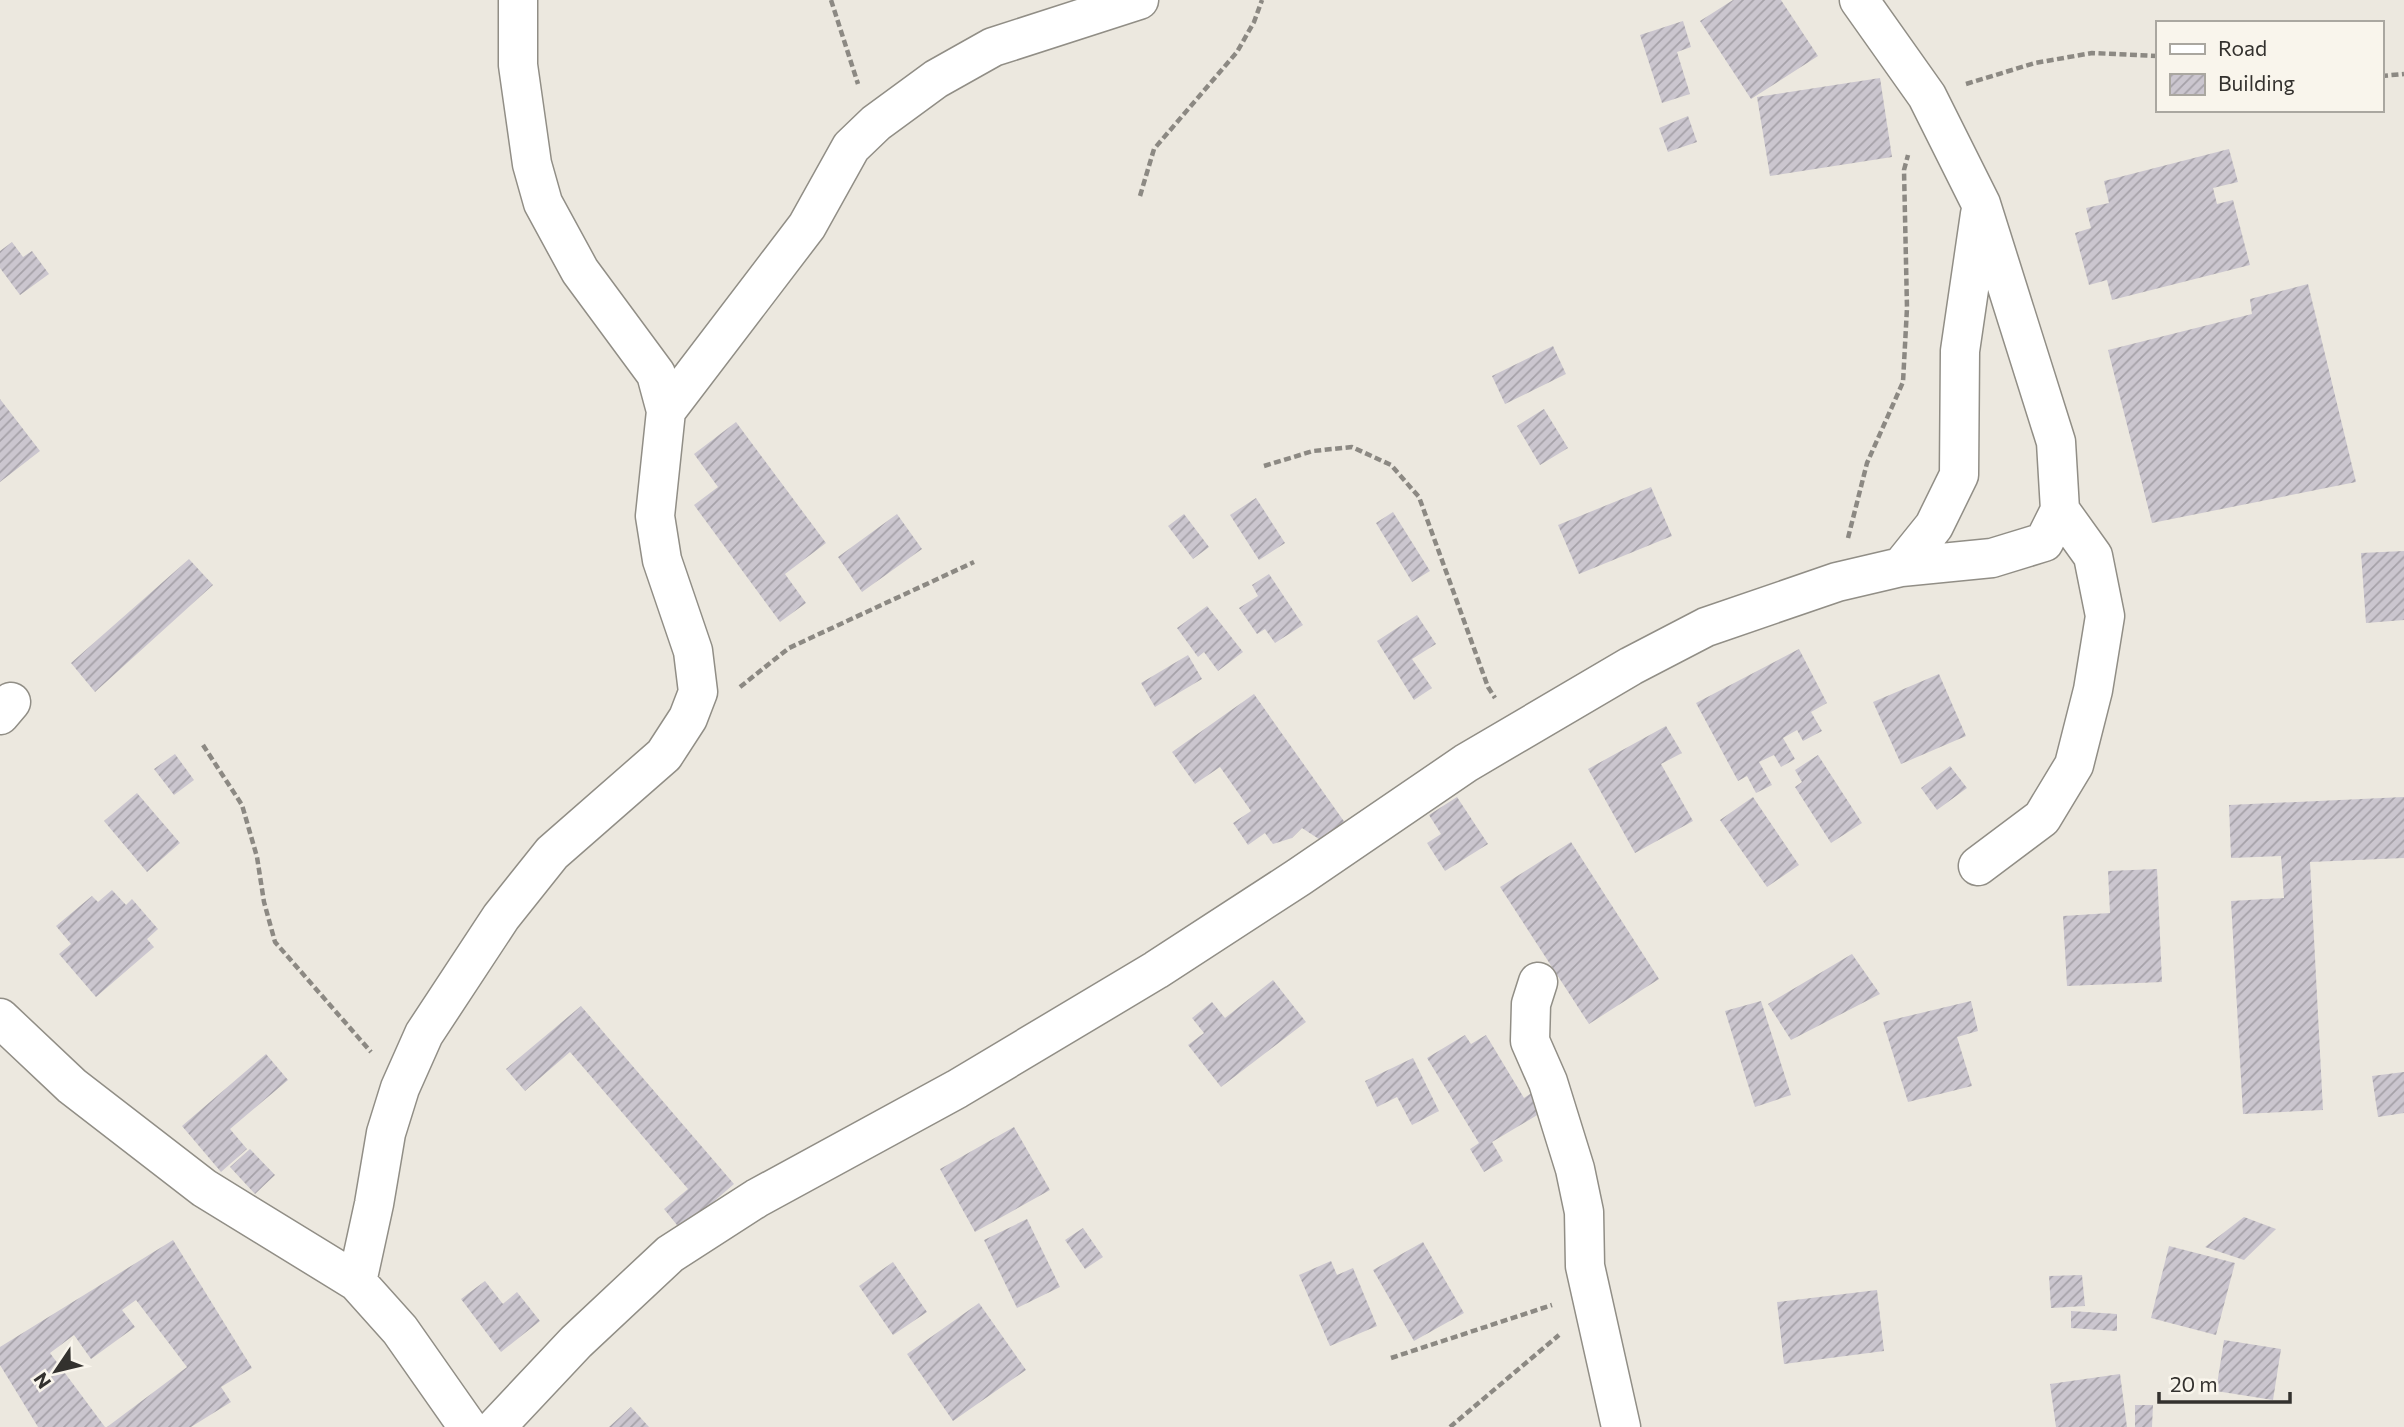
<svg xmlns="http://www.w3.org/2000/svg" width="2404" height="1427" font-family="Commissioner,sans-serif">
  <defs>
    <pattern id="building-hatch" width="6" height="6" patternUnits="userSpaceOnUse" patternTransform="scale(1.75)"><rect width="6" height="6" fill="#cbc6cf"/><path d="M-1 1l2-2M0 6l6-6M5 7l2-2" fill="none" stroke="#a5a1a8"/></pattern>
  </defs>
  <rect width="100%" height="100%" fill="#ece8df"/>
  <path fill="url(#building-hatch)" d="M1733,0H1781L1818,56L1751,99L1700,21Z
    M1683,21L1691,47L1677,52L1690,94L1662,103L1640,35Z
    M1880,78L1892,157L1770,176L1757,97Z
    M1688,116L1697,142L1668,152L1659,128Z
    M2229,149L2238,182L2213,188L2217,204L2233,200L2250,265L2112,300L2107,280L2089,285L2075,233L2091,228L2086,208L2109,203L2104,181Z
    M12,242L23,257L32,251L49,274L20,295L0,268V251Z
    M2308,284L2356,482L2152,523L2108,350L2252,314L2250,299Z
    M1553,346L1566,374L1505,404L1492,376Z
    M0,399L40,451L0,482Z
    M1544,409L1568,448L1540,465L1517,426Z
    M736,422L826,543L785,574L806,603L780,622L694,505L718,487L694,454Z
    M1651,487L1672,536L1579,574L1558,525Z
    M1256,498L1285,543L1259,560L1230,515Z
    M1393,512L1430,571L1412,582L1376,523Z
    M897,514L922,549L862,592L838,557Z
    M1184,514L1209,547L1193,559L1168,526Z
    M2404,551V620L2366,623L2361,553Z
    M189,559L213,585L95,692L71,663Z
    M1269,574L1303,625L1275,643L1265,629L1257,634L1239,608L1258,596L1252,585Z
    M1207,606L1243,652L1218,671L1204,652L1198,657L1177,628Z
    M1417,615L1436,644L1412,659L1432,688L1414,700L1377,641Z
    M1799,649L1827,703L1811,712L1822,731L1803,741L1797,730L1783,738L1795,759L1781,767L1774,755L1759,762L1772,785L1756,793L1747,776L1738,781L1696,703Z
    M1188,655L1202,679L1155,707L1141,683Z
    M1939,674L1966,736L1901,764L1873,702Z
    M1254,694L1348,827L1325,843L1302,828L1292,838L1273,844L1265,833L1248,845L1233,823L1251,811L1220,767L1195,784L1172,752Z
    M1666,726L1682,753L1661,764L1693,821L1635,853L1588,769Z
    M175,754L194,780L174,795L154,769Z
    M1818,755L1862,823L1831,843L1795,787L1802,782L1795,770Z
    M1950,766L1967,788L1937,810L1921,788Z
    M137,793L180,843L147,872L104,821Z
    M1457,797L1488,844L1445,871L1427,843L1441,834L1429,815Z
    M1753,797L1799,865L1767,887L1720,820Z
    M2404,797V858L2310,862L2323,1110L2243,1114L2231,901L2284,898L2281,856L2231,858L2229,805Z
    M1571,842L1659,979L1589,1024L1500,887Z
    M2157,869L2162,982L2067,986L2063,916L2110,913L2108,871Z
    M112,890L126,905L132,899L158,929L147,939L154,947L96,997L59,954L71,944L56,926L92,896L98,902Z
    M1852,954L1880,994L1791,1040L1768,1004Z
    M1273,980L1306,1022L1221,1087L1188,1045L1204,1033L1192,1018L1212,1002L1225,1018Z
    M1761,1001L1791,1095L1755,1107L1725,1011Z
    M1971,1001L1978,1031L1957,1037L1972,1086L1908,1102L1883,1022Z
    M581,1006L734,1184L681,1230L664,1209L688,1189L570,1052L525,1091L506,1069Z
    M1465,1035L1471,1044L1486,1035L1524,1098L1533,1092L1544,1111L1492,1142L1503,1161L1484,1172L1470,1149L1479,1143L1427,1058Z
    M266,1054L288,1080L230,1129L247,1149L221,1172L182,1126Z
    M1413,1058L1439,1111L1412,1125L1397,1097L1377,1107L1365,1081Z
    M2404,1072V1113L2378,1117L2372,1076Z
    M1014,1127L1050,1190L975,1232L940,1169Z
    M250,1149L275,1175L255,1194L230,1167Z
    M2244,1217L2276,1229L2244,1260L2205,1247Z
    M1027,1219L1060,1287L1017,1308L984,1240Z
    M1083,1228L1103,1257L1085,1269L1065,1240Z
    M173,1240L252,1368L221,1387L231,1402L191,1427H107L187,1367L136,1300L122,1310L135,1327L91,1359L74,1335L50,1353L105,1427H38L0,1365V1347Z
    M1423,1242L1464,1313L1414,1341L1373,1270Z
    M2169,1246L2235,1263L2216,1335L2151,1318Z
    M1331,1261L1337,1275L1353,1268L1377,1326L1330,1346L1299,1275Z
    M893,1262L927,1312L893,1335L859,1286Z
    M2082,1275L2085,1306L2051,1308L2049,1276Z
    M485,1281L503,1304L517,1292L540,1321L501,1352L461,1299Z
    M1877,1290L1884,1351L1784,1364L1777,1302Z
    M979,1303L1026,1370L953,1421L907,1354Z
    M2071,1311L2117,1314V1331L2071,1328Z
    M2224,1340L2281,1349L2273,1400L2216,1391Z
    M2120,1374L2127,1427H2056L2050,1384Z
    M2135,1405H2153L2152,1427H2135Z
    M631,1407L649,1427H609Z"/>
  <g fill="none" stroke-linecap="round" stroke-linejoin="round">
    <g stroke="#918e86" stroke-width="41">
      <path id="street" d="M666,411L807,226L851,147L876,123L936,79L993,47L1139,0
        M1901,567L1934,526L1959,475L1960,351L1980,214
        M0,715L11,702
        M1978,866L2042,818L2074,765L2093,690L2105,616L2093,556L2060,510
        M1538,982L1531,1004L1530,1041L1548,1082L1575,1169L1584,1212L1585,1266L1621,1427
        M0,1018L72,1086L204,1188L357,1282L400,1330L468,1427
        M357,1282L374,1204L386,1133L400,1088L424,1034L501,917L552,853L664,755L688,718L698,692L693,651L662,560L655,516L666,411L656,374L580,271L543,203L532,164L518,65V0
        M496,1427L576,1342L670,1254L757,1198L957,1089L1156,970L1299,877L1466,763L1631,666L1706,627L1837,582L1901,567L1992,558L2044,542L2060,510L2056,442L1981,204L1927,96L1859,0"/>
    </g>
    <path stroke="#8c8983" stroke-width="4.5" stroke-dasharray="7 3.5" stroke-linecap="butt" d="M831,0L858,84
      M2381,76L2404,74
      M1966,84L2035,63L2092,53L2157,56
      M1140,196L1154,149L1237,52L1254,22L1262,0
      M1264,466L1313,451L1352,447L1391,465L1419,497L1488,687L1495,698
      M1848,538L1867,463L1903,382L1907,308L1904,170L1908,155
      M740,687L789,648L974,562
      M203,745L242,805L257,857L264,902L275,942L371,1052
      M1391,1358L1552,1305
      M1450,1427L1559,1335"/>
    <use href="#street" stroke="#fff" stroke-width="38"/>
  </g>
  <rect x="2156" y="21" width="228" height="91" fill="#f9f5ec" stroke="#aaa7a0" stroke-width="2"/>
  <rect x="2170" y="44" width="35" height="10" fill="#ffffff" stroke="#aaa7a0" stroke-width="2"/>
  <text x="2218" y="56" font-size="21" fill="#33312e">Road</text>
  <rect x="2170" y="74" width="35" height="21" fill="url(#building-hatch)" stroke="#aaa7a0" stroke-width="2"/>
  <text x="2218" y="91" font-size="21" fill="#33312e">Building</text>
  <g transform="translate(56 1371) rotate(235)" stroke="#f9f5ec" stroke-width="5" paint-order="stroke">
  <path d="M0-5L12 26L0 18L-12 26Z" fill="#33312e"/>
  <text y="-10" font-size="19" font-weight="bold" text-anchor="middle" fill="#33312e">N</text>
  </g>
  <path d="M2159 1392v10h131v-10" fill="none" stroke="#33312e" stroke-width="3.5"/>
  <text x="2170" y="1392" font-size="21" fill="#33312e" stroke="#f9f5ec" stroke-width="5" paint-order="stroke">20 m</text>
</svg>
